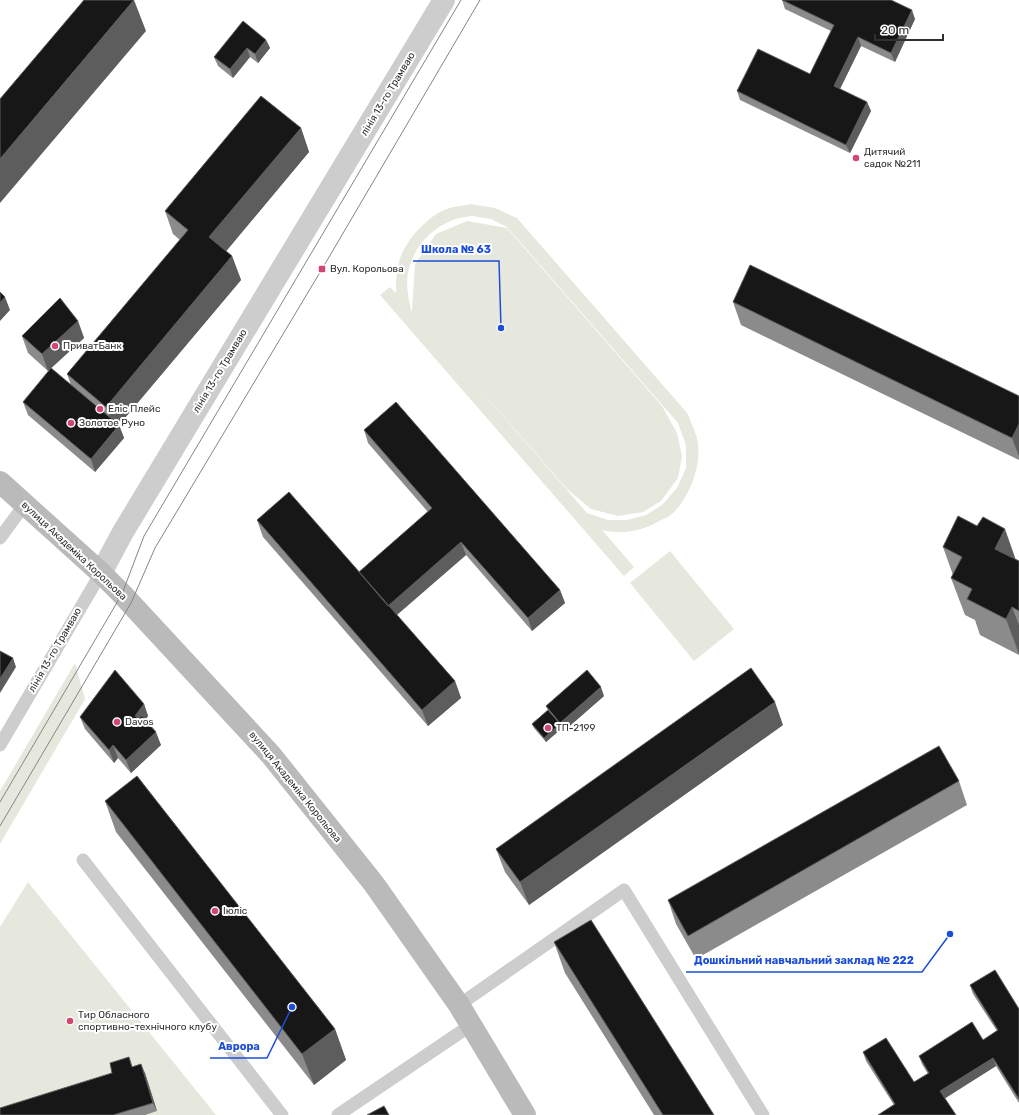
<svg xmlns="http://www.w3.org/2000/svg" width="1019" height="1115" font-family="Rubik,sans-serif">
  <rect width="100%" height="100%" fill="#fff"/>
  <path fill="#e6e8dd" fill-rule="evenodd" d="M471,204L495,208L517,218L688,414C691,424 697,434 698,444C701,467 689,498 672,514C669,517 665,518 661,520C643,531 623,535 602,530L634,567L624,576L380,295L390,287L396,293C396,283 396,273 399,262C404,242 427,216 447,209C454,206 463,206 471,204ZM472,216L491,219L507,227L678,423L686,445V468L677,488L662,505L646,515L627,520H608L587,513L436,339L567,489L591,509L618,516L643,512L661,501L678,478L682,456L677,433L662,406L507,228L467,221L436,234L415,264L412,311L411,310C409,301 407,291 407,282C408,255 426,231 451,221C457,218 465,217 472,216Z
    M670,551L734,629L694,661L630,583Z
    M75,663L85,699L0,844V791Z
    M28,882L216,1115H0V927Z"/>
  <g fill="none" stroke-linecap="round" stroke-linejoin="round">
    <path stroke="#cdcdcd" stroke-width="13" d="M0,538L25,504
      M0,745L101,573
      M83,860L282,1115
      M459,1005L624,890L763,1115
      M338,1115L471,1025"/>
    <path stroke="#cdcdcd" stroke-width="22" d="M101,573L123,532L444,0"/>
    <path stroke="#bababa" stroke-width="22" d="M0,482L101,573L122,594L271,755L374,884L459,1005L525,1115"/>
    <path stroke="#858585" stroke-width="1" d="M0,802L122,594L144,536L461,0
      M0,826L131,603L155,548L322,269L480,0"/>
  </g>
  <path fill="#8b8b8b" d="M782,0L915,19L895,62L861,46L840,89L867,102L871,111L850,153L740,100L737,91L810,74L831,31L785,9Z
    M266,40L270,48L258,63L250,57L233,78L218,66L214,57Z
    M301,128L309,152L226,251L232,256L241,280L119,425L124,438L95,472L28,415L23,402L71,385L67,374L180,240L173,234L165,211Z
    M733,302L1019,396V460L741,325Z
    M78,321L84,338L48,371L28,353L22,336Z
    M364,430L560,590L565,603L532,631L466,555L397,615L455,681L461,698L428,726L263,537L257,520L359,572L428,512L368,443Z
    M943,547L1016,560L1019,561V655L980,635L975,620L965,615L951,578L953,575Z
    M604,696L564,731L561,729L546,742L534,728L532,724L548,710L546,706Z
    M144,704L148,716L145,720L161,745L131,773L118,758L114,763L85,729L80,717Z
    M783,725L529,905L505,872L496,849Z
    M959,781L967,805L696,959L676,924L668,900Z
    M105,801L335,1029L346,1060L314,1085L116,832Z
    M554,942L714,1115H654L565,973Z
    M970,985L1019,1009V1103L996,1066L945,1098L894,1105L866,1061L863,1052L914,1082L928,1074L922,1064L919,1056L983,1040L997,1031L973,994Z
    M132,1067L145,1073L157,1111L145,1115H0Z"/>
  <path fill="#5d5d5d" d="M134,0L146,31L0,203V159Z
    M912,10L915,19L895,62L891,53Z
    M858,37L861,46L837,95L834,86Z
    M266,40L270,48L258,63L255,54Z
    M247,48L250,57L233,78L230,69Z
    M867,102L871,111L850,153L846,145Z
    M301,128L309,152L218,261L209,237Z
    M232,256L241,280L119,425L124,438L95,472L91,459L115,430L106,407Z
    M5,297L10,310L0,321V303Z
    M78,321L84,338L48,371L42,354Z
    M1019,424V456L1012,438Z
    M1005,529L1018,566L995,549Z
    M461,542L466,555L392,619L387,606Z
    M560,590L565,603L532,631L528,618Z
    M1012,607L1019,625V654L1006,619Z
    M13,658L16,667L0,693V679Z
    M455,681L461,698L428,726L422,710Z
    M601,687L604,696L564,731L560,723Z
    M775,702L783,725L529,905L520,882Z
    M144,704L148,716L139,728L135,716Z
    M560,724L561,729L546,742L544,738Z
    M156,732L161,745L131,773L126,760Z
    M113,745L118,758L114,763L109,750Z
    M335,1029L346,1060L314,1085L302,1054Z
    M993,1058L996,1066L944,1099L940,1091Z
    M141,1064L145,1073L157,1111L153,1103Z"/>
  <path fill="#171717" stroke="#5d5d5d" d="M84,0H134L0,159V99Z
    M782,0H891L912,10L891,53L858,37L834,86L867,102L846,145L737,91L758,49L810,74L834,25Z
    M243,21L266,40L255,54L247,48L230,69L214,57Z
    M261,96L301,128L209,237L232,256L106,407L67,374L188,230L165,211Z
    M750,265L1019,396V424L1012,438L733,302Z
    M0,292L5,297L0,303Z
    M60,298L78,321L42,354L22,336Z
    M51,368L119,425L91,459L23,402Z
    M396,402L560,590L528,618L461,542L388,606L359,572L432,508L364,430Z
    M289,492L455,681L422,710L257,520Z
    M958,516L977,526L983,517L1005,529L995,549L1019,561V611L1012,607L1006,619L967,599L972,589L951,578L962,557L943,547Z
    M0,651L13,658L0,679Z
    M751,668L775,702L520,882L496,849Z
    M115,670L144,704L135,716L138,719L142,716L156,732L126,760L113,745L109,750L80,717Z
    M587,670L601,687L560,723L546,706Z
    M548,710L560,724L544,738L532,724Z
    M939,746L959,781L688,936L668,900Z
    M137,776L335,1029L302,1054L105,801Z
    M591,920L714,1115H663L554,942Z
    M995,970L1019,1009V1099L993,1058L940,1091L956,1115H878L895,1104L863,1052L886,1038L914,1082L929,1073L919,1056L972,1022L983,1040L998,1030L970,985Z
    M129,1057L132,1067L141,1064L153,1103L113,1115H0V1108L112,1073L110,1063Z
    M384,1106L389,1115H367Z"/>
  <g fill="#d24771" stroke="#fff" stroke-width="1.5">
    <circle cx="856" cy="158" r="4"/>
    <rect x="318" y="265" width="8" height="8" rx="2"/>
    <circle cx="55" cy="346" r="4"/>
    <circle cx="100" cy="409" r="4"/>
    <circle cx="71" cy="423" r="4"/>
    <circle cx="117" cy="722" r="4"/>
    <circle cx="548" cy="728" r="4"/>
    <circle cx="215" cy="911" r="4"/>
    <circle cx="70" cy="1021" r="4"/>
  </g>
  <g text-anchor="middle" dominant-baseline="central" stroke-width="4" stroke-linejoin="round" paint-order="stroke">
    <g font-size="10" fill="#303030" stroke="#fff">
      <text transform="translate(388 94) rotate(-59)">лінія 13-го Трамваю</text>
      <text transform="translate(220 371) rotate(-59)">лінія 13-го Трамваю</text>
      <text transform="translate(74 551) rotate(43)">вулиця Академіка Корольова</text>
      <text transform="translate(55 650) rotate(-60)">лінія 13-го Трамваю</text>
      <text transform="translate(295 787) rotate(51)">вулиця Академіка Корольова</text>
    </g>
    <g font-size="10" fill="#303030" stroke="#fff" text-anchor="start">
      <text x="864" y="152">Дитячий<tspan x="864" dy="12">садок №211</tspan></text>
      <text x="330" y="269">Вул. Корольова</text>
      <text x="63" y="346">ПриватБанк</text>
      <text x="108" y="409">Еліс Плейс</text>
      <text x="79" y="423">Золотое Руно</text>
      <text x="125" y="722">Davos</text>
      <text x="556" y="728">ТП-2199</text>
      <text x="223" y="911">Іюліс</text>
      <text x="78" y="1015">Тир Обласного<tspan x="78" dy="12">спортивно-технічного клубу</tspan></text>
    </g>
  </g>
  <path fill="none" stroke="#1d4ed8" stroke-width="1.5" d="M501 328L499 261H413M950 934L922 972H686M292 1007L267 1058H210"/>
  <g fill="#1d4ed8" stroke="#fff" stroke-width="1.5">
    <circle cx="501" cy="328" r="4"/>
    <circle cx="950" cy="934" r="4"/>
    <circle cx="292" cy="1007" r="4"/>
  </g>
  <g font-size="11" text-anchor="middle" font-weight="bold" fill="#1d4ed8" stroke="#fff" stroke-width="4" stroke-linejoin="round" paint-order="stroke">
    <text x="456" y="253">Школа № 63</text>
    <text x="804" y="964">Дошкільний навчальний заклад № 222</text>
    <text x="239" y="1050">Аврора</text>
  </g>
  <path d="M875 34v6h68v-6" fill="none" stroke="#303030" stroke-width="2"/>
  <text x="881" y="34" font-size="12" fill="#303030" stroke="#ffffff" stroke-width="3" paint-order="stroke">20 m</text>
</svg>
